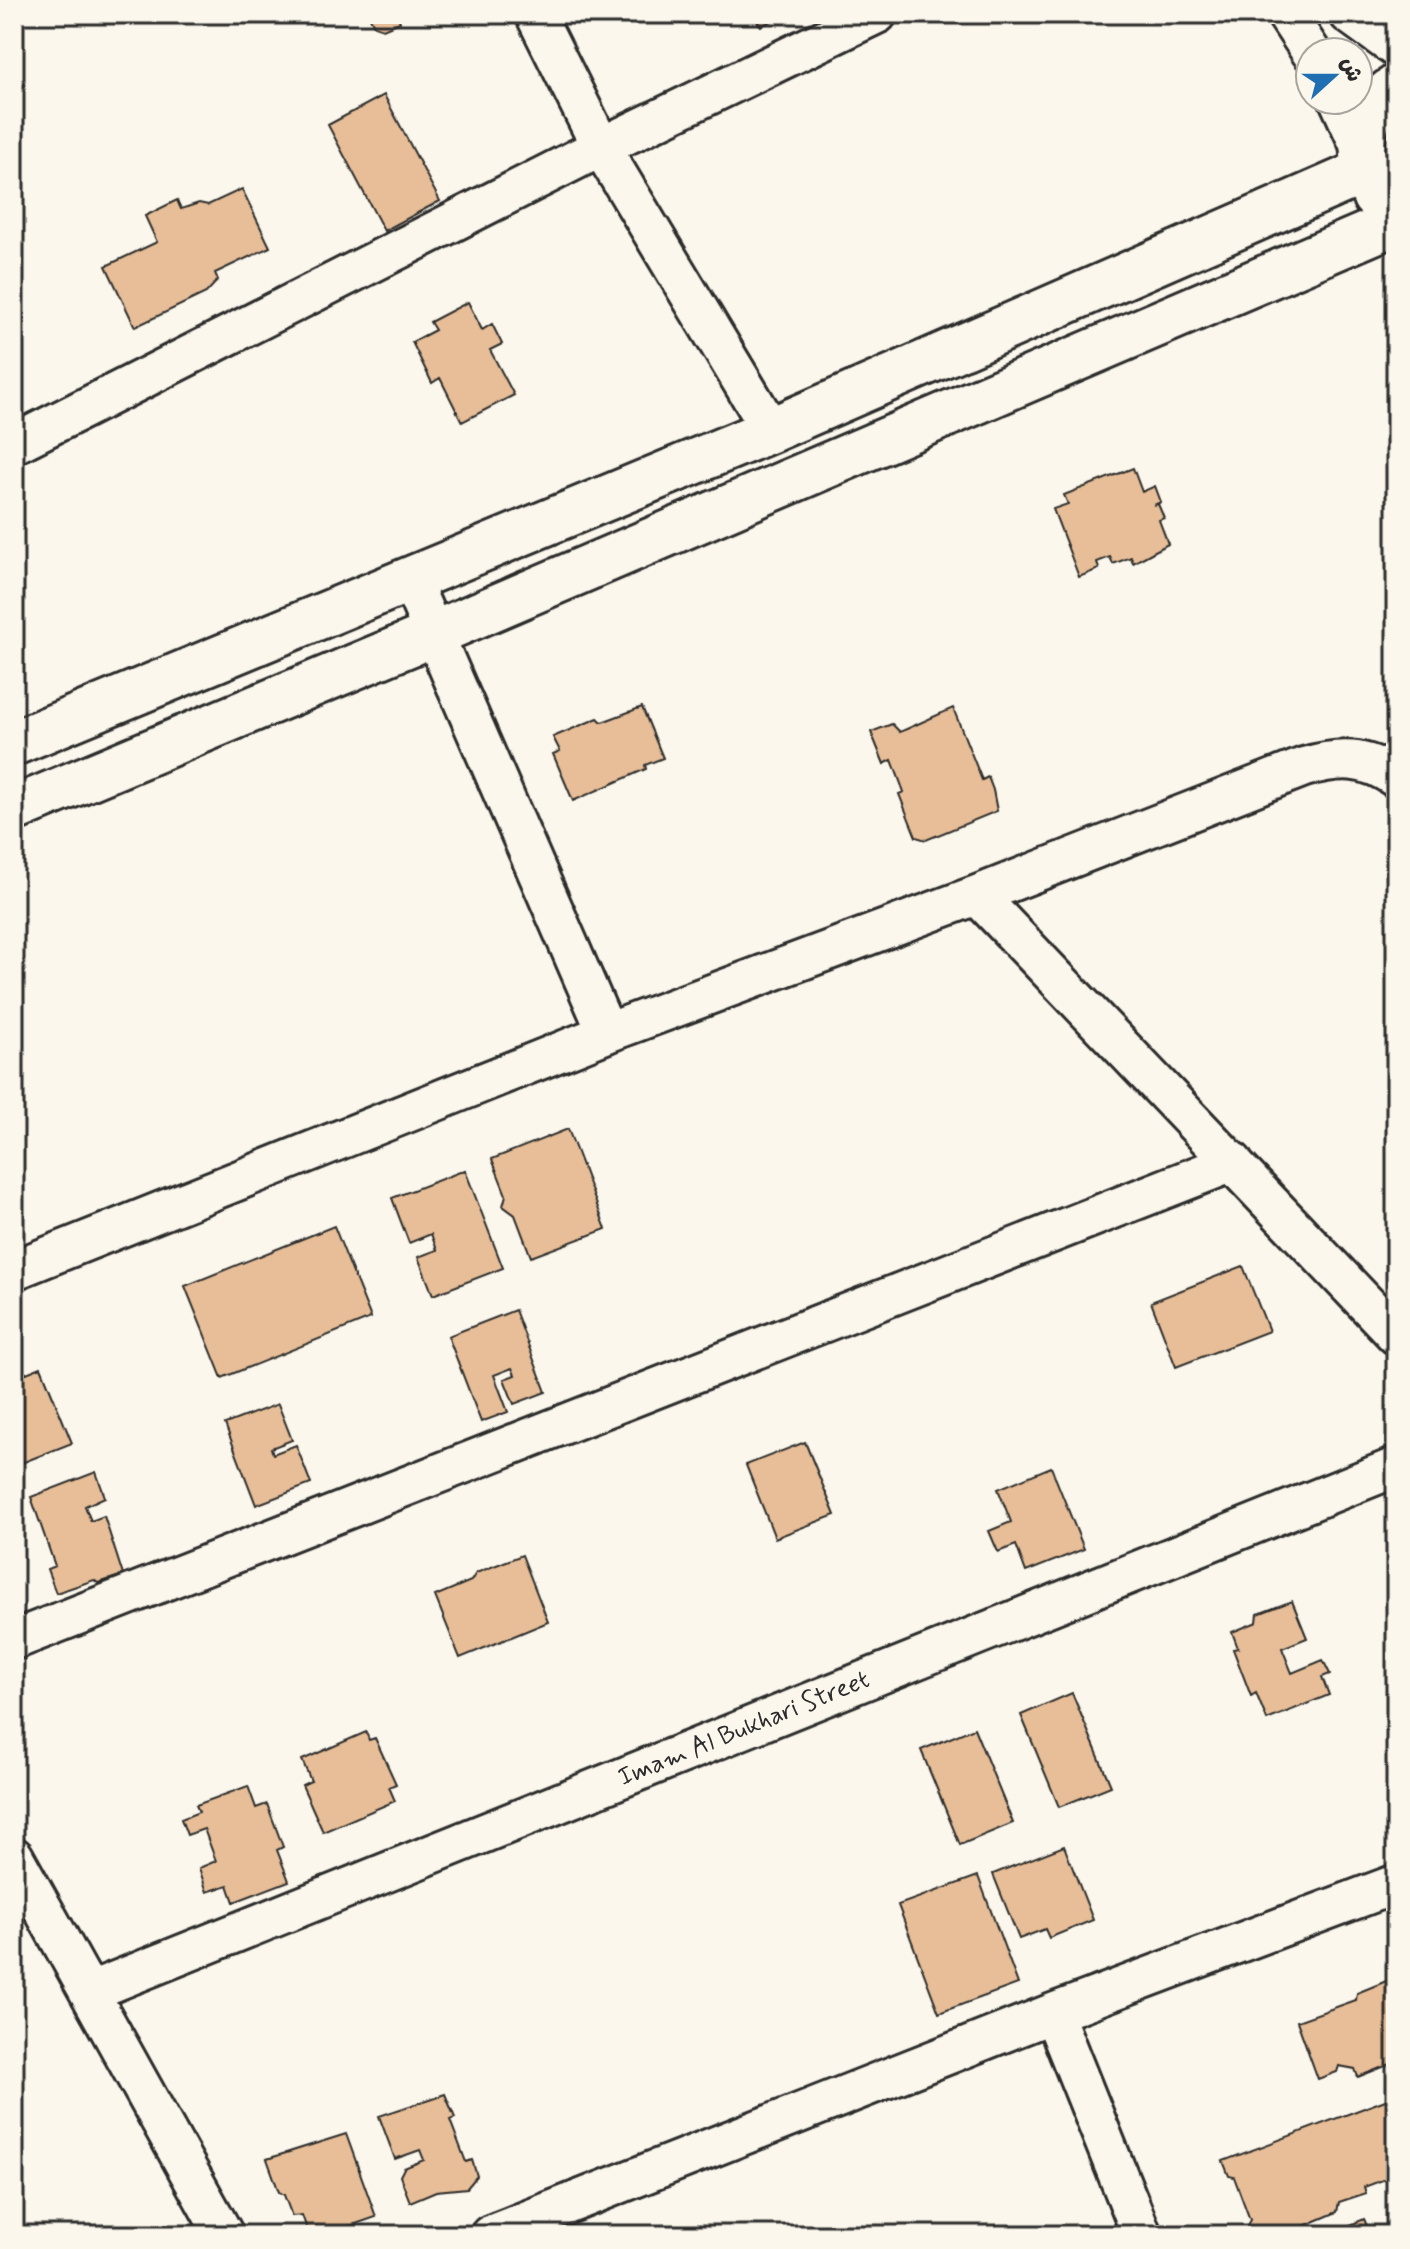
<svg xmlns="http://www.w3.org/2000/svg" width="1410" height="2249" font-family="Mynerve,'Playpen Sans Arabic',sans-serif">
  <rect width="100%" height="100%" fill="#fbf7ec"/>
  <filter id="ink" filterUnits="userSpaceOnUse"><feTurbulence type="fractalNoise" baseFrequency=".0125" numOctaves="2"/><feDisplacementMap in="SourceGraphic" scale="16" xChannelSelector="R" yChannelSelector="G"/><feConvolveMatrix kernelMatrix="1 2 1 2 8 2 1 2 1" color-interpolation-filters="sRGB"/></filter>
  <g filter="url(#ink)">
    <path fill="#e7be97" stroke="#2b2b2b" stroke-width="2" d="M368,14H401L398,16L400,22L383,29L374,26Z
      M751,14H773L776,19L761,26Z
      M384,95L440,201L384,231L328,125Z
      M242,189L270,247L215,273L218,280L206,293L135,327L106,266L157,242L145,216L177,200L181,209L199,203L208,205Z
      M468,302L482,330L492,324L502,344L490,350L514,395L462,422L440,378L432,383L412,342L435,330L430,322Z
      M1133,468L1142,492L1155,486L1161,502L1154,505L1158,504L1164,518L1159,520L1168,544L1133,563L1131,557L1113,564L1110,557L1097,562L1099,569L1079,577L1053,509L1068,504L1064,495Z
      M642,707L663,758L645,765L646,769L573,801L553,754L560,751L553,737L598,718L602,722Z
      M953,708L982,780L988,777L993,790L997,811L926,840L916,837L899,794L904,792L892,760L884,764L871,732L892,724L900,732Z
      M568,1129L606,1229L531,1257L515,1215L503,1206L506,1195L492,1159Z
      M465,1170L503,1268L433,1295L418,1257L437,1250L431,1234L409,1243L392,1198Z
      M334,1226L371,1318L222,1378L185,1286Z
      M1243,1266L1269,1331L1176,1367L1151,1302Z
      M515,1310L546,1392L514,1404L504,1379L515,1375L512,1368L494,1375L508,1412L481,1422L448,1336Z
      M41,1367L72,1443L14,1466V1378Z
      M278,1404L292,1440L271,1448L273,1454L296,1445L311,1484L256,1505L225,1424Z
      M805,1442L835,1515L775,1538L746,1465Z
      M1051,1467L1084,1549L1026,1572L1016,1545L998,1552L989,1531L1011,1522L998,1489Z
      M96,1472L105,1497L85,1506L91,1521L104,1516L123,1575L98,1583L94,1580L56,1593L47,1569L55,1566L31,1497Z
      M522,1555L548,1622L460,1658L435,1596L471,1581L476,1573Z
      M1292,1601L1307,1638L1282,1648L1292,1673L1323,1660L1330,1674L1322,1677L1329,1695L1267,1720L1256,1693L1251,1696L1233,1649L1238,1648L1232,1632L1257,1622L1258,1614Z
      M1072,1693L1111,1786L1059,1807L1021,1715Z
      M974,1728L1013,1823L960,1845L921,1750Z
      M366,1732L369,1740L375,1738L396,1784L389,1787L395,1801L323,1832L302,1785L311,1781L302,1760Z
      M248,1786L256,1808L267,1804L283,1847L277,1850L289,1881L234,1902L228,1885L207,1892L199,1868L216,1861L204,1829L187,1835L181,1819L199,1812L196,1805Z
      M1064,1846L1093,1920L1049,1938L1045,1929L1019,1939L993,1874Z
      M978,1876L1018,1984L939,2013L898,1905Z
      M1396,1977L1393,2063L1358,2077L1355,2069L1339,2066L1337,2072L1318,2079L1297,2021L1356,2000L1357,1993Z
      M445,2094L455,2118L450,2120L466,2162L472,2160L477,2176L467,2188L436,2191L410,2202L400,2176L404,2168L424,2160L420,2150L395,2159L379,2116Z
      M1396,2096V2175L1364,2187L1366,2193L1339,2202L1337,2212L1297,2229L1294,2226L1273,2235H1251L1247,2225L1250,2220L1234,2177L1229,2176L1223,2161Z
      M346,2134L376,2217L347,2227L346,2235L332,2232L309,2235L302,2215L292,2216L284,2195L279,2192L267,2159Z
      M1364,2219L1371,2235H1327Z"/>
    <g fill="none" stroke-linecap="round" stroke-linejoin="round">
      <g stroke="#2b2b2b" stroke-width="44">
        <path id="minor" d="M535,14L601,147L771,430
          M1286,14L1311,52
          M1349,14L1396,48
          M1339,100L1361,148
          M14,444L601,147L877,14
          M410,579L607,1033
          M977,895L1396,1335
          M14,1270L607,1033L977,895L1304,767C1339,757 1365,756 1396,778
          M14,1640L1233,1162
          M14,1857L224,2235
          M91,1991L1396,1467
          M1053,2013L1142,2235
          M490,2235L1053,2013L1396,1884"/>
      </g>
      <g stroke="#2b2b2b" stroke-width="50">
        <path id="major" d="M1375,197C1356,159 1356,112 1396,87
          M14,743L771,430L1363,172
          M14,809L433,634L1396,222"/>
      </g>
      <use href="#minor" stroke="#fbf7ec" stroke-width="38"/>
      <use href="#major" stroke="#fbf7ec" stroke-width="44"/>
    </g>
  </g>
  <g text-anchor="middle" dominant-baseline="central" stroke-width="7" stroke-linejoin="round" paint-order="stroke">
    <g font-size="26" fill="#2b2b2b" stroke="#fbf7ec">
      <text transform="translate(744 1729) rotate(-22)">Imam Al Bukhari Street</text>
    </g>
  </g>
  <rect width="1410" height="2249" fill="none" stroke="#fbf7ec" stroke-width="48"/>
  <rect x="24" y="24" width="1362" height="2201" fill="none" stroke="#2b2b2b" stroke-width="3" filter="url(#ink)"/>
  <g transform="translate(1334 76) rotate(69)"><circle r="38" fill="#fbf7ec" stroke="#a8a59f" stroke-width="2"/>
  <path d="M0-6L14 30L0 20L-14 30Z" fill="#1f6fb2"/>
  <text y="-12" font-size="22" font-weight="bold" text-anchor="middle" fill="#2b2b2b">ش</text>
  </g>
</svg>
